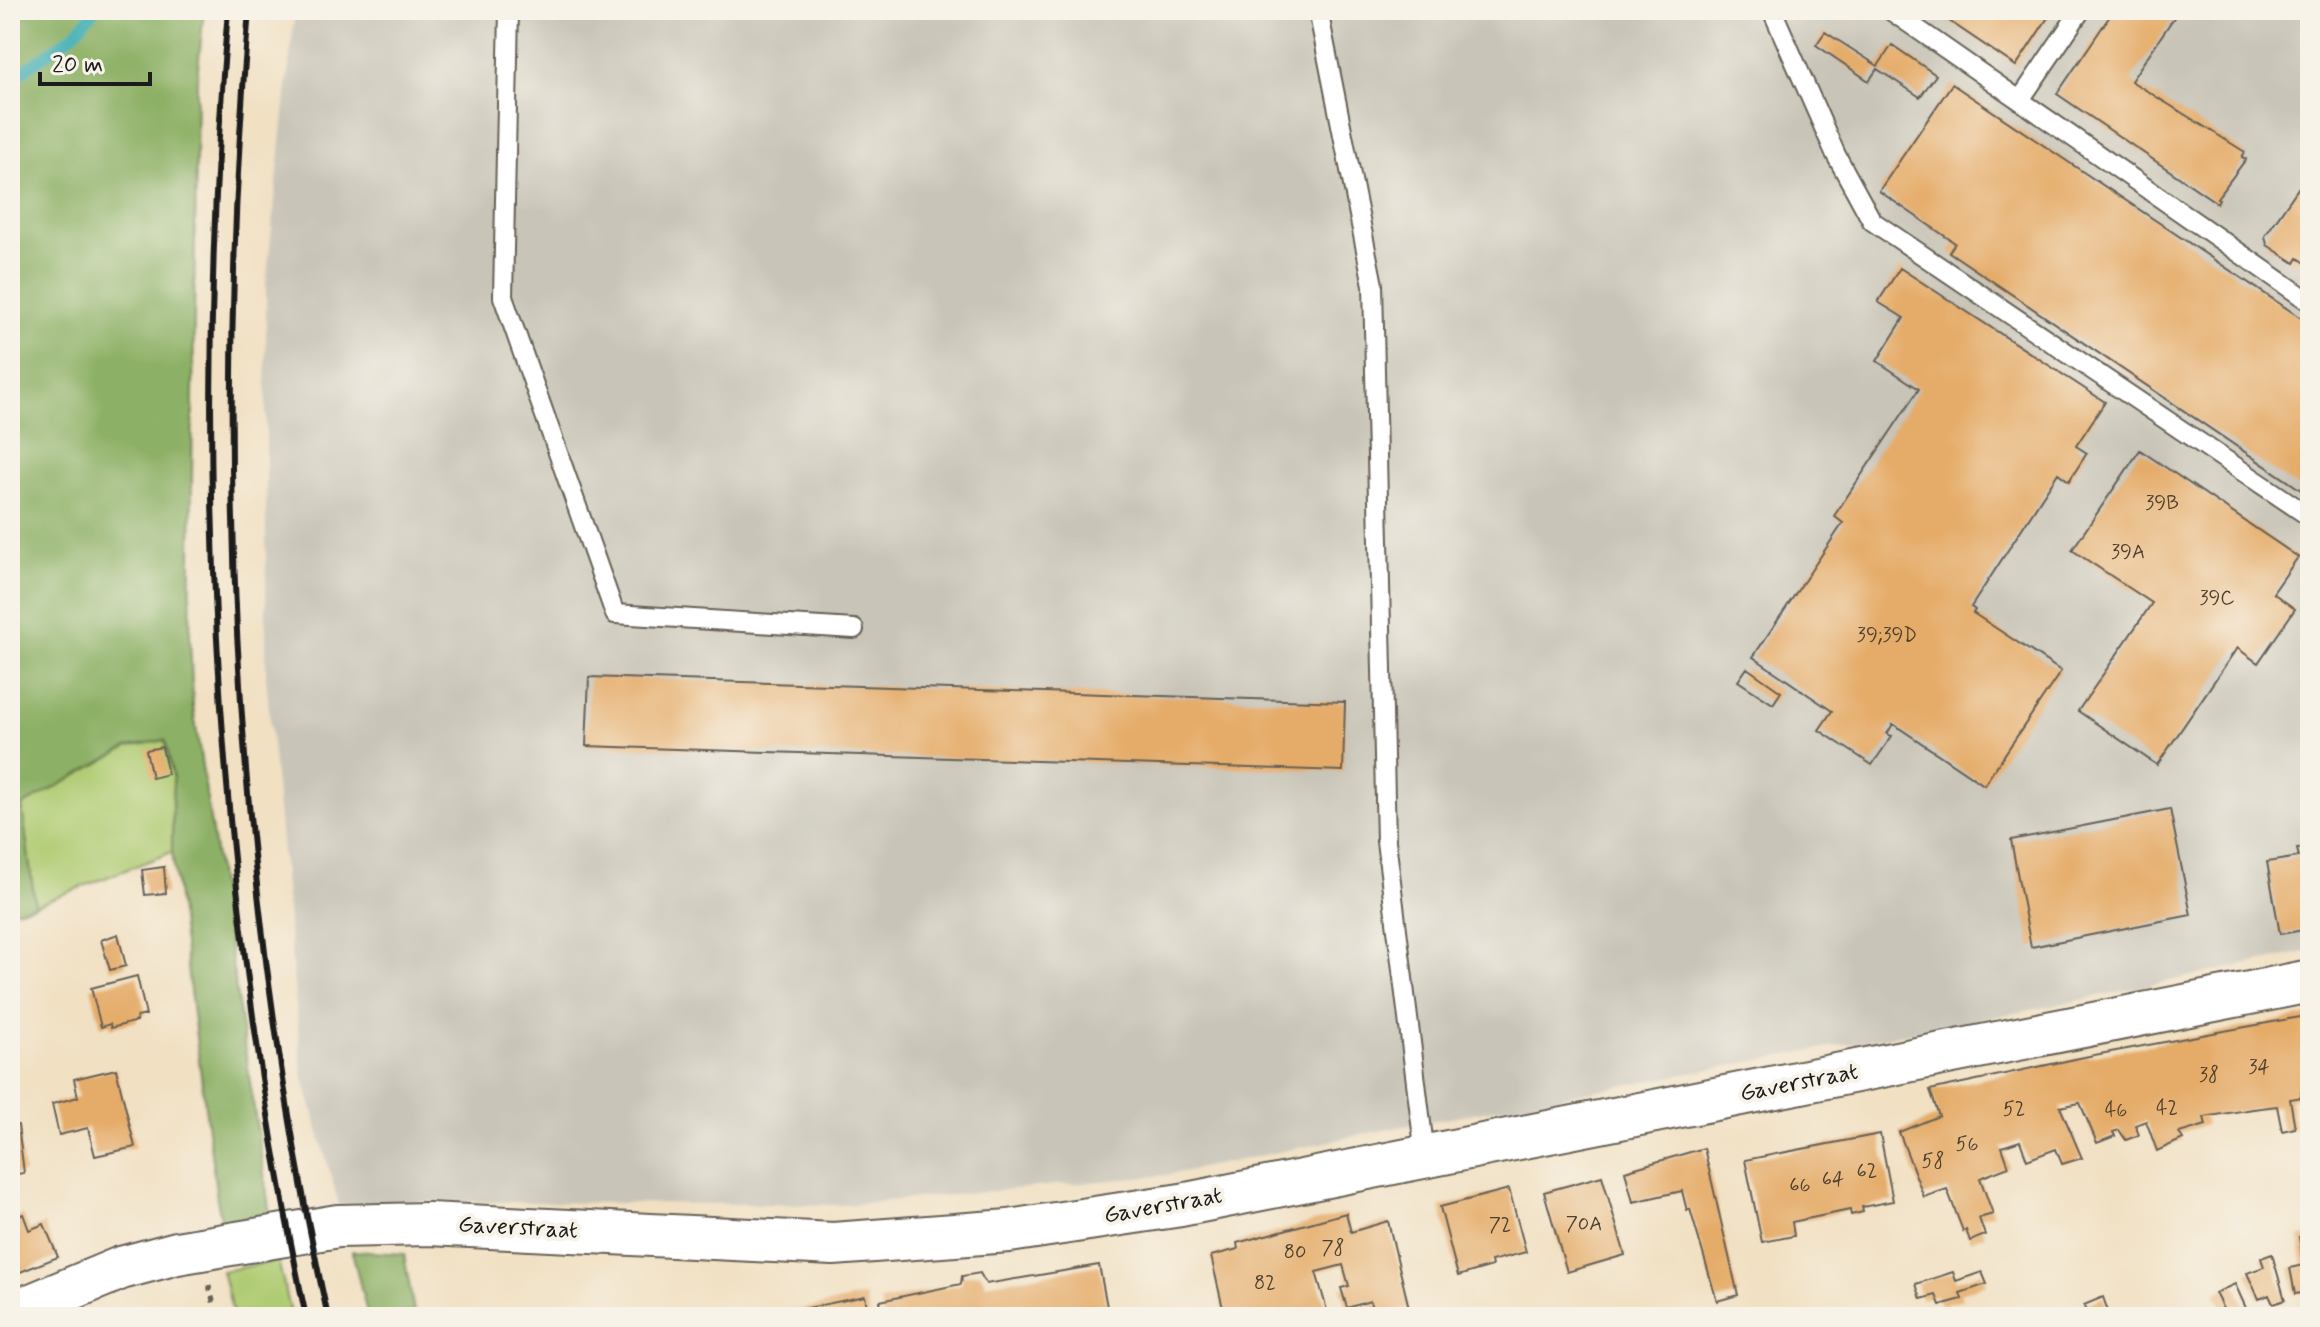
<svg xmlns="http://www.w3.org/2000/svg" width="2320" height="1327" font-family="Mynerve,sans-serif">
  <rect width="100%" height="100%" fill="#f7f3e8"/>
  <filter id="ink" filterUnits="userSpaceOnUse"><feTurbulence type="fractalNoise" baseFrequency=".0125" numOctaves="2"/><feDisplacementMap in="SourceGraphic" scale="16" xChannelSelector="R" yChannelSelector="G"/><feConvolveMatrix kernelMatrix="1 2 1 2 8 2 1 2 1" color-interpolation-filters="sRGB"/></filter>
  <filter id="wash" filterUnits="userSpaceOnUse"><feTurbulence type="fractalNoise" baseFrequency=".006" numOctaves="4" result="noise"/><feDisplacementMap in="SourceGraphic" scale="32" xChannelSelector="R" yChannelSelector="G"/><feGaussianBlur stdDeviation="1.8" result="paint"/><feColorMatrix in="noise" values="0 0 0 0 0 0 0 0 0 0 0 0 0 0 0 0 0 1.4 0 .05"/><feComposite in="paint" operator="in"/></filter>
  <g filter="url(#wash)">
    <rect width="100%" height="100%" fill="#f1e0c2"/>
    <path fill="#c8c4b8" d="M295,10H2310V951L2052,1006L1403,1126L1167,1175L842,1205L404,1201L339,1205L302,1072L266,677V285Z"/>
    <path fill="#b0cc73" stroke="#667448" stroke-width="2" d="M165,740L173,776L172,852L35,905L22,806L128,747Z
      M278,1261L292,1317H234L222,1271Z"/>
    <path fill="#8cb065" stroke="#546640" stroke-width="2" d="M10,10H204L197,79L190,638L193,707L270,1214L222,1224L217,1199L172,852L173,776L165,740L128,747L22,806L35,905L10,912Z
      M352,1251L404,1254L415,1317H368Z"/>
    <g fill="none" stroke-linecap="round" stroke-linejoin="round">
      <path stroke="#3cadb4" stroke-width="11" d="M10,81L74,34L95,10"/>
    </g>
    <g id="blocks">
      <path fill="#e5ac69" d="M1933,10H2053L2016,66Z
        M2114,10H2179L2131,81L2245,152L2242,157L2246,159L2217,198L2219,199L2217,203L2057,94Z
        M1825,32L1878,66L1892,45L1936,75L1920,97L1877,69L1869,81L1816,45Z
        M1952,84L2310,324V496L1949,252L1955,243L1879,191Z
        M2307,185L2310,187V266L2298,258L2295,263L2267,245L2265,236L2299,187Z
        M1900,268L2105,402L2076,446L2087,453L2069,481L2058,473L1971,607L1975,610L1973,613L2061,671L1984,785L1893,724L1887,734L1892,736L1872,765L1819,730L1832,711L1753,657L1843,523L1834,516L1919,389L1877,361L1904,318L1878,302Z
        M2140,450L2298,557L2273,593L2295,609L2258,663L2237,648L2157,765L2078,711L2152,603L2072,550Z
        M1747,668L1781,692L1773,704L1738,681Z
        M589,677L1345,702L1343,771L586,746Z
        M162,747L168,774L152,778L146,750Z
        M2170,809L2191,915L2031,947L2011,840Z
        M2310,847V929L2280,934L2267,862L2299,857L2297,849Z
        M164,867L166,893L145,895L142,870Z
        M118,934L126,966L110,970L101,940Z
        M137,976L146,1015L137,1017V1021L111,1028L110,1024L101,1027L91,988Z
        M2310,1015V1091L2301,1092L2302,1097L2290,1099L2295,1128L2282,1131L2277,1106L2253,1109L2204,1117L2206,1125L2179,1133L2183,1139L2157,1151L2146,1121L2135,1125L2139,1135L2126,1140L2119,1130L2113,1132L2115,1136L2097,1143L2080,1103L2060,1107L2082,1158L2062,1164L2056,1149L2027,1160L2020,1141L2002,1147L2009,1167L1980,1178L1993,1214L1979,1218L1985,1235L1970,1241L1966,1230L1963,1231L1947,1189L1924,1197L1899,1132L1939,1116L1930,1090L2089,1056Z
        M116,1069L135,1147L95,1156L88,1128L59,1135L52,1104L78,1097L74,1079Z
        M18,1125L24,1173L10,1175V1126Z
        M1880,1134L1893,1201L1862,1207L1863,1212L1851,1215L1850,1210L1792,1222L1794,1236L1762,1242L1745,1160Z
        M1704,1148L1738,1295L1717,1301L1690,1209L1687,1211L1682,1191L1633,1202L1625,1171Z
        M1602,1176L1625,1255L1567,1272L1544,1192Z
        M1509,1189L1526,1252L1491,1261L1492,1266L1458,1276L1440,1207Z
        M10,1203L16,1217L23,1214L29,1230L44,1224L58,1257L10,1276Z
        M1346,1213L1351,1232L1388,1221L1409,1308L1374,1317L1370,1301L1347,1308L1341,1288L1349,1286L1343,1265L1316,1272L1329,1317H1225L1211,1256L1238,1249L1237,1243Z
        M2310,1236V1273L2305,1274L2307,1292L2295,1294L2290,1268L2303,1265L2299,1237Z
        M2272,1254L2285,1300L2273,1304L2269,1295L2259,1299L2247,1273L2264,1267L2261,1258Z
        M1099,1265L1109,1317H883L880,1301L961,1284L962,1276L980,1273L986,1284Z
        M1953,1272L1956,1281L1982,1272L1987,1284L1960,1293L1962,1299L1940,1305L1936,1295L1921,1299L1916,1284Z
        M2235,1284L2250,1317H2227L2215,1293Z
        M865,1296L869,1317H769V1316Z
        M2103,1297L2110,1317H2090L2084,1305Z"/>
    </g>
  </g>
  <g filter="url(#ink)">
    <use href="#blocks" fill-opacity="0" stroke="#676156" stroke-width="2"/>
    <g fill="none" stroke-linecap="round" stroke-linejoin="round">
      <g stroke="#676156" stroke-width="22">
        <path id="service" d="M509,10L503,297L615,614L854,629
          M1318,10L1373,285L1386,841L1425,1155
          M1772,10L1836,155L1872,221L2310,517
          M1890,10L2310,302
          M2020,100L2081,10"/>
      </g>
      <g stroke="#676156" stroke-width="46">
        <path id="tertiary" d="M10,1314L121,1268L177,1253L338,1226L429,1224L833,1244L1009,1231L1181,1205L2310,981"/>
      </g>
      <path stroke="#676156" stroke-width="5" stroke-dasharray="6 6" stroke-linecap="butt" d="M209,1285L217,1317"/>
      <use href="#service" stroke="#fff" stroke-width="18"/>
      <use href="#tertiary" stroke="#fff" stroke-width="42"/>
      <path stroke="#1c1c1c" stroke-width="6" d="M228,10C191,448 214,887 306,1317
        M249,10C212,447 233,888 328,1317"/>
    </g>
  </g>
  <g text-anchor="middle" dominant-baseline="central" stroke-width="8" stroke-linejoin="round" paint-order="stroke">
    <g font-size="20" fill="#4e402f">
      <text x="2162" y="503">39B</text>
      <text x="2128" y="552">39A</text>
      <text x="2217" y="598">39C</text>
      <text x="1887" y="635">39;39D</text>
      <text x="2259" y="1067">34</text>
      <text x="2209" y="1075">38</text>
      <text x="2167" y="1108">42</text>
      <text x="2014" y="1109">52</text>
      <text x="2116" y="1110">46</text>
      <text x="1967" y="1144">56</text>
      <text x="1933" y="1161">58</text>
      <text x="1867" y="1171">62</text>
      <text x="1833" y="1179">64</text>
      <text x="1800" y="1185">66</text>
      <text x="1584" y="1224">70A</text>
      <text x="1500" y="1225">72</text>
      <text x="1333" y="1248">78</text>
      <text x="1295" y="1252">80</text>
      <text x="1265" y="1283">82</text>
    </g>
    <g font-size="24" fill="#1c1c1c" stroke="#f7f3e8">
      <text transform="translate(1799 1083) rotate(-11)">Gaverstraat</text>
      <text transform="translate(1163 1206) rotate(-10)">Gaverstraat</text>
      <text transform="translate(518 1228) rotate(3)">Gaverstraat</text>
    </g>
  </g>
  <rect width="2320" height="1327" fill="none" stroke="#f7f3e8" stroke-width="40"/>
  <path d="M40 72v12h110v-12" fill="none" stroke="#1c1c1c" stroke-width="4"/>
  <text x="52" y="72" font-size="24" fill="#1c1c1c" stroke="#f7f3e8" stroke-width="6" paint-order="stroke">20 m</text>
</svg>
